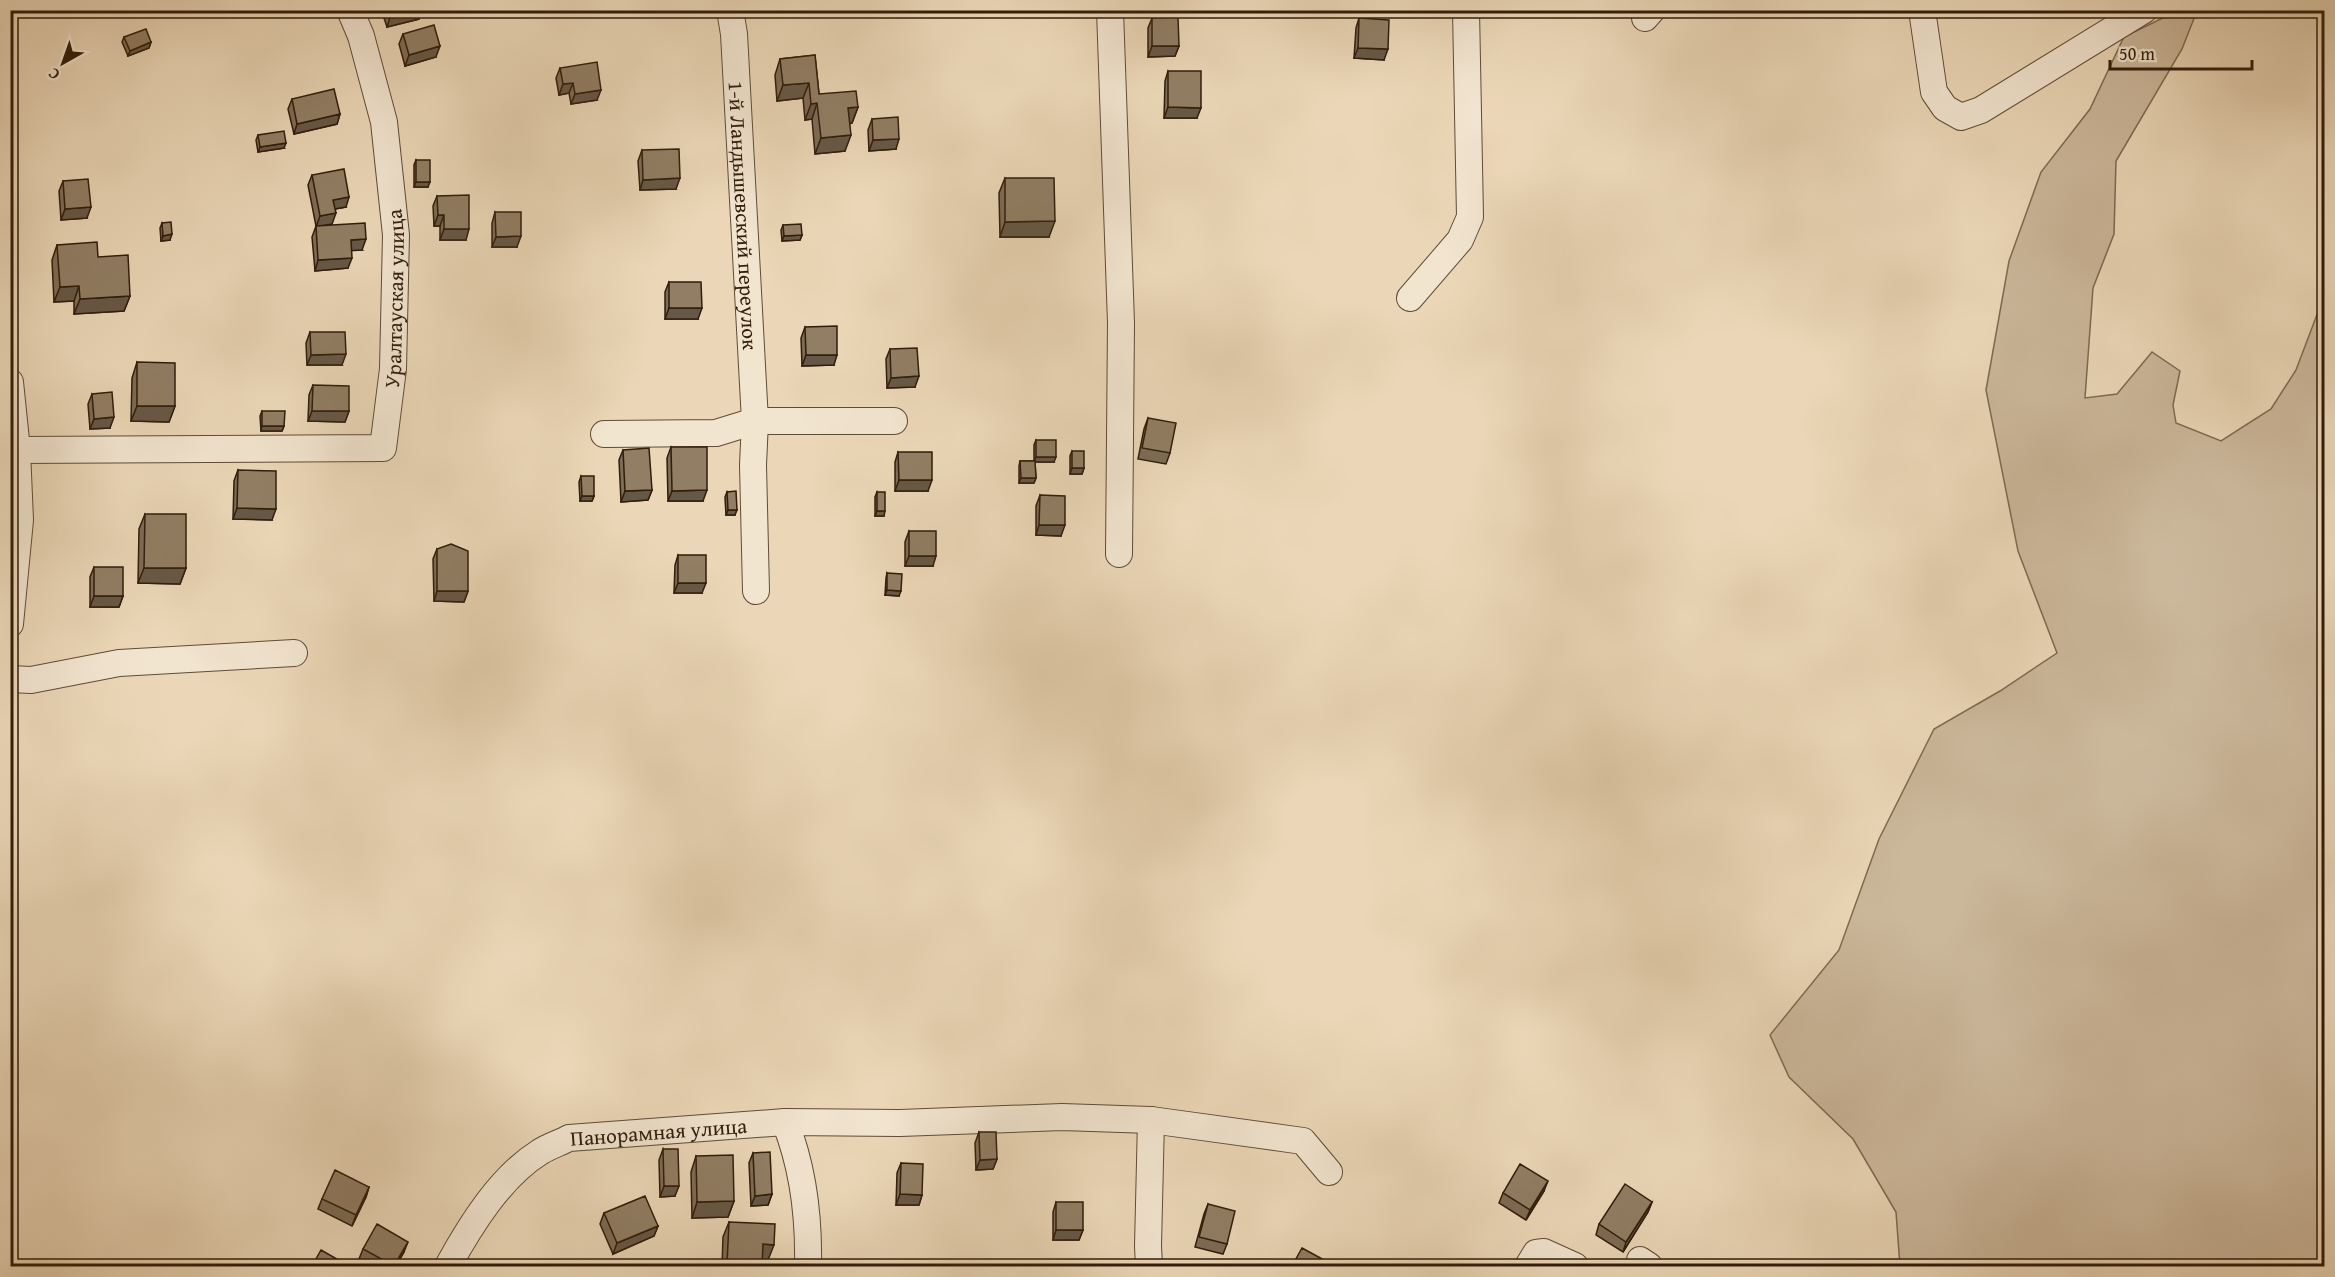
<svg xmlns="http://www.w3.org/2000/svg" width="2335" height="1277" font-family="'Gentium Book Plus',serif">
  <rect width="100%" height="100%" fill="#ebd7b7"/>
  <filter id="stains"><feTurbulence type="fractalNoise" baseFrequency=".00333" numOctaves="4"/><feColorMatrix values="0 0 0 0 .2 0 0 0 0 .09 0 0 0 0 .02 0 0 0 .5 -.17"/></filter>
  <radialGradient id="worn" r=".72"><stop offset=".6" stop-color="#630" stop-opacity="0"/><stop offset="1" stop-color="#630" stop-opacity=".3"/></radialGradient>
  <path fill="#cbb79a" stroke="#7e6a52" stroke-width="1.5" d="M2136,11L2126,36L2177,11H2197L2182,49L2116,161L2114,234L2093,288L2085,398L2117,394L2152,352L2180,371L2173,405L2176,423L2221,441L2271,409L2296,370L2324,296V1266H1900L1896,1212L1853,1139L1789,1077L1770,1035L1839,950L1879,839L1934,729L2000,691L2057,653L2018,551L1986,390L2009,261L2041,172L2090,109Z"/>
  <g fill="none" stroke-linecap="round" stroke-linejoin="round">
    <g stroke="#5f4c36" stroke-width="28">
      <g id="minor">
        <path id="s1" d="M730,10L734,34L755,421L753,465L756,591"/>
        <path d="M1110,10L1121,323L1119,554"/>
        <path d="M1922,10L1934,92L1945,108L1961,117L1981,110L2144,10"/>
        <path d="M1645,18L1652,10"/>
        <path d="M1410,298L1460,240L1470,217L1466,10"/>
        <path d="M10,382L17,450L20,520L10,624"/>
        <path d="M604,434L716,433L755,421H894"/>
        <path id="s2" d="M17,450L383,448L393,369L396,235L384,122L361,36L350,10"/>
        <path d="M10,679L31,680L119,663L294,653"/>
        <path d="M785,1122C803,1167 809,1218 808,1266"/>
        <path d="M1640,1260L1649,1266"/>
        <path id="s3" d="M448,1266C470,1226 500,1177 540,1152C549,1146 560,1143 569,1138L785,1122L900,1123L1062,1117L1151,1120L1303,1141L1329,1172"/>
        <path d="M1149,1266L1148,1246L1151,1120"/>
        <path d="M1528,1266L1536,1253L1544,1252L1575,1266"/>
      </g>
    </g>
    <use href="#minor" stroke="#f2e5d0" stroke-width="26"/>
  </g>
  <path fill="#7d6c56" stroke="#301d0b" stroke-width="1.5" d="M385,10H422L419,19L387,27L383,15Z
    M1152,18L1179,46L1175,56L1148,57V28Z
    M1359,18L1384,60L1354,58L1356,28Z
    M403,34L436,57L405,66L399,44Z
    M124,37L151,42L149,48L128,56L122,42Z
    M815,55L819,94L858,107L852,123H850L845,151L815,154L812,119L805,120L803,98L777,101L775,75L780,59Z
    M560,68L597,100L571,104L569,93L559,95L556,78Z
    M1168,71L1197,118H1164L1165,81Z
    M292,99L340,114L337,124L294,134L288,109Z
    M872,119L896,149L869,151L868,130Z
    M258,135L284,148L258,152L256,140Z
    M642,150L676,189L640,190L638,161Z
    M416,160L428,187H414V165Z
    M312,175L346,207L335,209L332,224L322,226L362,250H351L348,268L315,271L312,237L316,226L308,185Z
    M1005,178L1049,237H1000L999,193Z
    M63,181L87,218L61,220L59,191Z
    M437,196L466,240H440V226H434L433,206Z
    M495,212L517,247H492V223Z
    M162,223L170,240L161,241L160,228Z
    M783,225L802,235L800,240L782,241L781,230Z
    M57,245L98,257L130,296L124,311L74,314V301L54,302L52,260Z
    M669,282L698,319H665V292Z
    M805,327L834,365L802,366L801,338Z
    M310,332L342,365H307L306,343Z
    M890,349L915,387L887,388L886,359Z
    M137,362L175,406L169,422L131,421L132,378Z
    M313,385L349,411L345,422L308,421L309,395Z
    M92,394L110,428L90,429L88,404Z
    M262,411L284,426L282,431H261L260,416Z
    M1148,418L1170,453L1166,464L1138,459L1144,429Z
    M1036,440L1054,462H1035L1036,478L1034,483H1019V466L1020,461H1034V445Z
    M671,447L703,501H668L667,458Z
    M623,450L652,490L648,500L621,502L619,460Z
    M1072,451L1084,468L1082,474H1070V456Z
    M898,452L928,491H895V462Z
    M238,470L272,520L233,519L234,481Z
    M581,476L594,496L592,501H580L579,482Z
    M727,492L735,515H726L725,497Z
    M877,492L884,516H875V497Z
    M1040,495L1061,536L1036,535V506Z
    M145,514L186,568L180,584L138,583L139,529Z
    M909,531L933,566H905V542Z
    M437,549L468,591L464,602L434,601L433,559Z
    M678,555L702,593H674L675,565Z
    M94,567L123,596L119,607H90V577Z
    M887,573L899,596L885,595L886,578Z
    M979,1132L997,1159L993,1169L976,1170L975,1143Z
    M663,1149L675,1196L660,1197L659,1160Z
    M753,1153L772,1194L768,1205L751,1206L749,1163Z
    M696,1156L734,1201L728,1217L692,1218L691,1172Z
    M901,1163L922,1195L919,1205H896L897,1173Z
    M369,1187L366,1197L352,1226L318,1209L322,1199Z
    M1544,1191L1526,1220L1499,1203L1503,1193Z
    M1056,1202L1083,1230L1079,1240H1053V1212Z
    M1652,1202L1648,1212L1623,1252L1596,1235L1599,1224Z
    M1208,1204L1227,1244L1223,1254L1195,1247L1204,1214Z
    M604,1213L658,1226L654,1236L613,1254L600,1224Z
    M729,1222L768,1260H762V1266H722L723,1237Z
    M363,1249L404,1252L396,1266H372L359,1259Z"/>
  <path fill="#665846" stroke="#301d0b" stroke-width="1.5" d="M10,10H18L10,14Z
    M416,10H422L419,19L387,27L390,17Z
    M761,10H775L760,14Z
    M1355,10H1395L1392,17L1354,15Z
    M151,42L149,48L128,56L130,51Z
    M440,46L436,57L405,66L409,55Z
    M1152,46H1179L1175,56L1148,57Z
    M1358,48L1388,49L1384,60L1354,58Z
    M573,83L569,93L559,95L563,84Z
    M809,83L803,98L777,101L783,85Z
    M601,90L597,100L571,104L575,94Z
    M817,103L812,119L805,120L811,104Z
    M858,107L852,123L842,124L848,108Z
    M1168,107L1201,108L1197,118H1164Z
    M340,114L337,124L294,134L297,124Z
    M851,135L845,151L815,154L821,138Z
    M899,139L896,149L869,151L873,140Z
    M286,143L284,148L258,152L260,147Z
    M680,178L676,189L640,190L643,180Z
    M416,182H430L428,187H414Z
    M349,197L346,207L329,210L333,200Z
    M91,207L87,218L61,220L65,209Z
    M336,213L332,224L316,227L320,216Z
    M438,215H444L440,226H434Z
    M1055,221L1049,237H1000L1005,222Z
    M444,229H469L466,240H440Z
    M172,234L170,240L161,241L163,236Z
    M802,235L800,240L782,241L784,236Z
    M521,236L517,247H492L496,237Z
    M366,239L362,250L347,251L351,240Z
    M352,258L348,268L315,271L318,260Z
    M79,286L74,301L54,302L60,287Z
    M130,296L124,311L74,314L80,299Z
    M669,308H702L698,319H665Z
    M346,354L342,365H307L311,355Z
    M806,355H837L834,365L802,366Z
    M919,376L915,387L887,388L891,378Z
    M137,406H175L169,422L131,421Z
    M312,411H349L345,422L308,421Z
    M114,417L110,428L90,429L94,419Z
    M262,426H284L282,431H261Z
    M1036,457H1056L1054,462H1034Z
    M1072,468H1084L1082,474H1070Z
    M1021,478H1036L1034,483H1019Z
    M899,480H932L928,491H895Z
    M652,490L648,500L621,502L625,491Z
    M707,490L703,501H668L672,491Z
    M582,496H594L592,501H580Z
    M237,508L276,509L272,520L233,519Z
    M728,510H737L735,515H726Z
    M877,511H885L884,516H875Z
    M1039,525H1065L1061,536L1036,535Z
    M909,556H936L933,566H905Z
    M144,568H186L180,584L138,583Z
    M678,583H706L702,593H674Z
    M887,590L901,591L899,596L885,595Z
    M437,591H468L464,602L434,601Z
    M94,596H123L119,607H90Z
    M997,1159L993,1169L976,1170L980,1160Z
    M1548,1181L1544,1191L1526,1220L1530,1210Z
    M664,1186H679L675,1196L660,1197Z
    M369,1187L366,1197L352,1226L356,1215Z
    M772,1194L768,1205L751,1206L755,1196Z
    M900,1194L922,1195L919,1205H896Z
    M734,1201L728,1217L692,1218L697,1202Z
    M1652,1202L1648,1212L1623,1252L1626,1242Z
    M658,1226L654,1236L613,1254L617,1243Z
    M1056,1230H1083L1079,1240H1053Z
    M408,1242L404,1252L396,1266H394Z
    M763,1244L774,1245L768,1260H758Z
    M727,1264L762,1266H726Z"/>
  <path fill="#917e64" stroke="#301d0b" stroke-width="1.5" d="M389,10H416L390,17Z
    M1178,17L1179,46H1152V18Z
    M1359,18L1389,20L1388,49L1358,48Z
    M434,25L440,46L409,55L403,34Z
    M146,29L151,42L130,51L124,37Z
    M815,55L819,94L856,91L858,107L848,108L851,135L821,138L817,103L811,104L809,83L783,85L780,59Z
    M597,62L601,90L575,94L573,83L563,84L560,68Z
    M1168,71H1201V108L1168,107Z
    M334,89L340,114L297,124L292,99Z
    M898,117L899,139L873,140L872,119Z
    M284,131L286,143L260,147L258,135Z
    M679,149L680,178L643,180L642,150Z
    M416,160H430V182H416Z
    M344,169L349,197L333,200L336,213L320,216L312,175Z
    M1005,178H1054L1055,221L1005,222Z
    M88,179L91,207L65,209L63,181Z
    M469,195V229H444V215H438L437,196Z
    M495,212H521V236L496,237Z
    M171,222L172,234L163,236L162,223Z
    M365,223L366,239L351,240L352,258L318,260L316,226Z
    M801,224L802,235L784,236L783,225Z
    M97,242L98,257L128,255L130,296L80,299L79,286L60,287L57,245Z
    M669,282H701L702,308H669Z
    M837,326V355H806L805,327Z
    M310,332H345L346,354L311,355Z
    M917,348L919,376L891,378L890,349Z
    M137,362L175,363V406H137Z
    M313,385L349,386V411H312Z
    M112,392L114,417L94,419L92,394Z
    M262,411H285L284,426H262Z
    M1148,418L1176,423L1170,453L1142,448Z
    M1036,440H1056V457H1036Z
    M671,447H707V490L672,491Z
    M649,448L652,490L625,491L623,450Z
    M1072,451H1084V468H1072Z
    M898,452H932V480H899Z
    M1020,461H1035L1036,478H1021Z
    M238,470L276,471V509L237,508Z
    M581,476H594V496H582Z
    M736,491L737,510H728L727,492Z
    M877,492H885V511H877Z
    M1040,495L1065,496V525H1039Z
    M145,514H186V568H144Z
    M909,531H936V556H909Z
    M451,544L468,551V591H437V549Z
    M678,555H706V583H678Z
    M94,567H123V596H94Z
    M887,573L902,574L901,591L887,590Z
    M979,1132H996L997,1159L980,1160Z
    M663,1149H678L679,1186H664Z
    M770,1152L772,1194L755,1196L753,1153Z
    M733,1155L734,1201L697,1202L696,1156Z
    M901,1163L923,1164L922,1195L900,1194Z
    M1520,1164L1548,1181L1530,1210L1503,1193Z
    M335,1170L369,1187L356,1215L322,1199Z
    M1625,1184L1652,1202L1626,1242L1599,1224Z
    M645,1196L658,1226L617,1243L604,1213Z
    M1056,1202H1083V1230H1056Z
    M1208,1204L1235,1211L1227,1244L1199,1237Z
    M729,1222L775,1224L774,1245L763,1244L762,1266L727,1264Z
    M377,1224L408,1242L394,1266L363,1249Z
    M1302,1248L1335,1266H1292Z
    M321,1250L349,1266H312Z"/>
  <g text-anchor="middle" dominant-baseline="central" stroke-width="6" stroke-linejoin="round" paint-order="stroke">
    <g font-size="21" fill="#301d0b" stroke="#f2e5d0">
      <text stroke="none"><textPath href="#s1" startOffset="206">1-й Ландышевский переулок</textPath></text>
      <text stroke="none"><textPath href="#s2" startOffset="516">Уралтауская улица</textPath></text>
      <text stroke="none"><textPath href="#s3" startOffset="270">Панорамная улица</textPath></text>
    </g>
  </g>
  <rect width="2335" height="1277" fill="none" stroke="#ebd7b7" stroke-width="36"/>
  <rect x="12" y="12" width="2311" height="1253" fill="none" stroke="#301d0b" stroke-width="3"/>
  <rect x="18" y="18" width="2299" height="1241" fill="none" stroke="#301d0b" stroke-width="1.5"/>
  <g transform="translate(63 63) rotate(220)" stroke="#f2e5d0" stroke-width="4.5" paint-order="stroke">
  <path d="M0-4.5L10 22L0 15L-10 22Z" fill="#301d0b"/>
  <text y="-9" font-size="16" font-weight="bold" text-anchor="middle" fill="#301d0b">С</text>
  </g>
  <path d="M2110 60v9h142v-9" fill="none" stroke="#301d0b" stroke-width="3"/>
  <text x="2119" y="60" font-size="18" fill="#301d0b" stroke="#f2e5d0" stroke-width="4.5" paint-order="stroke">50 m</text>
  <rect width="100%" height="100%" filter="url(#stains)"/>
  <rect width="100%" height="100%" fill="url(#worn)"/>
</svg>
